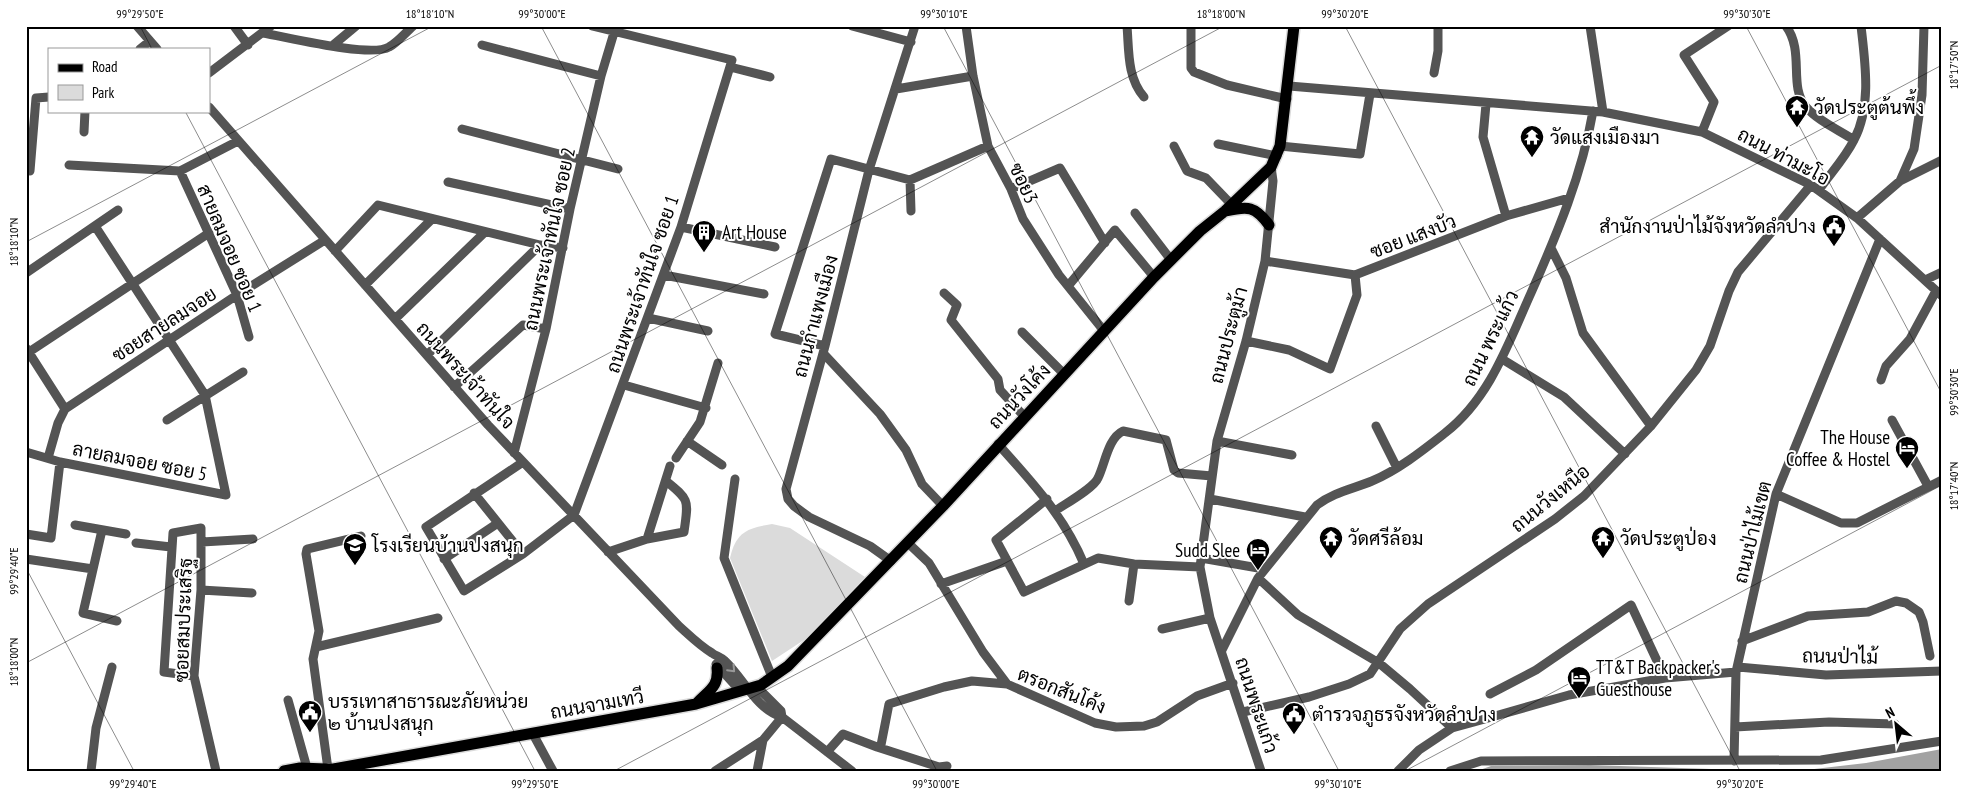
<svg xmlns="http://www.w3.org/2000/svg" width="1968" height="797" font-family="'PT Sans Narrow',Sarabun,sans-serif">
  <rect width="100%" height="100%" fill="#fff"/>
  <path fill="#dbdbdb" d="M772,524L790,528L865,577L807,638L772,661L730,558C736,532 747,528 772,524Z"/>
  <path fill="#a2a2a2" d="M1942,749V771H1797L1866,763Z
    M1590,765L1772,771H1477L1491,766Z"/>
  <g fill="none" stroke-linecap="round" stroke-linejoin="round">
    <g stroke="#dbdbdb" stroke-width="14">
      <path id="major" d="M1226,211C1248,206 1255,206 1269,225
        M697,703C709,690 719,687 717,668
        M284,771L300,768L326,769
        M322,771L696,704L761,685L788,666L943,506L1154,277L1200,231L1225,211L1271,167L1280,146L1294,26"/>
    </g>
    <path stroke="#545454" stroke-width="9" d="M137,26L157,49
      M234,26L248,45
      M852,26L911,42
      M966,26L973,76L988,146L1011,189L1023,219L1059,275L1104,331
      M1127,26C1129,50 1127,78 1144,97
      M1191,26V68L1194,72L1227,85L1287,99
      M1590,26L1603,112
      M1786,26C1805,52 1788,86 1806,107C1818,121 1839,130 1854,140
      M263,33C287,37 371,58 389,47C398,42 405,33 413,26
      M482,45L601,76
      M332,46L356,26
      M140,49L150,41
      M730,67L770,77
      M209,73L271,26
      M1434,73L1438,51V26
      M1289,86L1603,112L1702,132L1811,185L1857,218L1942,296
      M896,89L973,76
      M1486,104L1483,137L1506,216
      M209,107L488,425L679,626C689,635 700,646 712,653C716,656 721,657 725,661C744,679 756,709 782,717L852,771
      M462,129L618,169
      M84,132L85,111
      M1702,132L1714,102L1684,55L1728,26
      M1218,144L1277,156
      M1174,146L1187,171L1206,178L1232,205
      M1280,146L1360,154L1370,94
      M69,165L180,171L238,141
      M30,171L36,98L49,97
      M180,171L237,295L249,337
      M910,180L911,211
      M1900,181L1914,149L1922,95L1924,26
      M448,182L570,209
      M1011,189L1060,168L1105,243
      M1819,190C1830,174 1845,158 1854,140C1872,106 1865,62 1861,26
      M1135,213L1171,260
      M1857,218L1900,181L1942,160
      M681,227L775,247
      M1551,248L1566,278L1583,333L1651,426
      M335,251L378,205L540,245L563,248
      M1265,261L1355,275L1506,216L1569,198
      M26,273L118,210
      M664,275L764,294
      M1925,280L1942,272
      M365,285L432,219
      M1068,286L1115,230L1154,277
      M944,293L957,305L951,320L998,379L1000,390L1024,416
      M648,318L708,331
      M395,319L485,232
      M1022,332L1064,374
      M1246,341L1289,350L1330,369L1357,295L1355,275
      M825,346L775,334L831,159L910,180L988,146
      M26,348L65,409
      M823,353L880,414L906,450L922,484L943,506
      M26,354L209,233
      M427,355L540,245
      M1502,359L1564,397L1625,454
      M1881,380L1886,366L1910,339L1936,291
      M624,385L706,408
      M454,387L523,325L546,329
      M167,420L243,372
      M1892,420L1928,486
      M1376,426L1397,468
      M687,441L722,465
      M1217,441L1292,455
      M998,444C1032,482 1064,516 1084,564
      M26,452L60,462L226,495L205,395L95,226
      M514,453L546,329L570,209L601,76L616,26
      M48,458L58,423L65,409L237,295L325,240
      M676,458L700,422L718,363
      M523,462L426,527L464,591L523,554L574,515L681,227L732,60L592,26
      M735,479L724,558L770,672
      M474,493L523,554
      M1776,494L1841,523H1857L1942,480
      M1047,499L996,540L1024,592L1098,558L1134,564L1200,567
      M1210,499L1305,517
      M1055,511C1065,504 1094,488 1098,478C1105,464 1108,438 1123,431L1166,440L1174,470L1178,473L1212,476
      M75,525L126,534
      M102,530L83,613L117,621
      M26,534L51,538L60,462
      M647,539L670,466
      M202,542L253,539
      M136,543L171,547
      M908,543L929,563L983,652L1007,684
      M608,552L647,539L684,532C688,501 691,501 666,481
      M1201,558L1264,569
      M26,559L93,569
      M444,559L498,523
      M891,561L870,546L809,517L794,506L788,499L786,489L825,346L869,170L915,26
      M1258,578L1298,615L1379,663L1410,689L1452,728
      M941,584L1007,561
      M201,590L252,593
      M1129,601L1134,564
      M1162,629L1210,618
      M1742,641L1808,616L1868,612L1896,601L1906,603L1919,612L1923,622L1930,656
      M316,647L438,618
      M1222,650L1258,578L1317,505C1334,492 1353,489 1372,481C1398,470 1422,451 1445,433C1490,398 1508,344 1531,293C1557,234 1582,175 1593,111
      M716,664L734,684L748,690L762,692L781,711L782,717
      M1738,667L1826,675L1942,671
      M194,676L164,672L173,533L201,528V590L194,676L216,771
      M1490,694L1536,670L1631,605L1665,678
      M288,700L307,768
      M1243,712L1309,697L1349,684L1370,674L1400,629L1428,604L1555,519L1584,496L1651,426L1696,370L1710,346L1729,291L1738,272L1811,185
      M1735,727L1829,722L1895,724
      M533,734L553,771
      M877,747L939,767L947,766
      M827,752L843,734L877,747L881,745L889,704L944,687L972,681L1007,684L1095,723L1116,727L1144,726L1157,722L1197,696L1233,683
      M1734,761L1736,672L1776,494L1880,239
      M328,769L313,659L319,631L306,554L307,549L361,536
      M91,771L96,728L112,667
      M715,771L763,740L782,717
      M757,771L763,740
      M1261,771L1210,618L1200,567L1217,441L1246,341L1265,261L1273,181L1271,167
      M1398,771L1419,750L1452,728L1474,722L1569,695L1665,678L1736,672
      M1450,771L1481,761L1821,760L1942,741"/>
    <use href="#major" stroke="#000" stroke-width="11"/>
  </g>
  <defs><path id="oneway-chevron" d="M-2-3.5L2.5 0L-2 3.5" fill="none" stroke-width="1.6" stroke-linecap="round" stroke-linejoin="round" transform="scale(1.25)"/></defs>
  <use stroke="#989898" href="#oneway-chevron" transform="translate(732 669) rotate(47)"/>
  <path fill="none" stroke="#000" stroke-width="1" stroke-opacity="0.45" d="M140,26L152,49M541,26L937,771M943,26L1339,771M1345,26L1740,771M1746,26L1942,394M185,111L535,771M26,242L433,26M26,568L134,771M26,663L1224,26M614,771L1942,65M1405,771L1942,485"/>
  <defs>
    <g id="temple-pin" transform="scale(1.25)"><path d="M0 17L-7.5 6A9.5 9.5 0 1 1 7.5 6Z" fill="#000" stroke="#fff"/><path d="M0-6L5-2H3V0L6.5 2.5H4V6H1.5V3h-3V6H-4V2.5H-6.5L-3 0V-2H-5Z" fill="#fff"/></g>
    <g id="civic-pin" transform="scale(1.25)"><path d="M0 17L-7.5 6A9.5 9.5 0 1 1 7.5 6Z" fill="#000" stroke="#fff"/><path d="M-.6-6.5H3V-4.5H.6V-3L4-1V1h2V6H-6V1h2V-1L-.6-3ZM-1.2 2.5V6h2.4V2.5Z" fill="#fff"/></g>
    <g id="building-pin" transform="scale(1.25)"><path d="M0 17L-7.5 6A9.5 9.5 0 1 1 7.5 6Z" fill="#000" stroke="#fff"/><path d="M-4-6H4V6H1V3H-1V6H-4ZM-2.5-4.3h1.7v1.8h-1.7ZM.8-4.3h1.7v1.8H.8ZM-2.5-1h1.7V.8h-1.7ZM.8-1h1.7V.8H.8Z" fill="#fff"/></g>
    <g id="hotel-pin" transform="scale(1.25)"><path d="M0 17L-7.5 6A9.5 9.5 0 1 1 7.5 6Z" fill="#000" stroke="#fff"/><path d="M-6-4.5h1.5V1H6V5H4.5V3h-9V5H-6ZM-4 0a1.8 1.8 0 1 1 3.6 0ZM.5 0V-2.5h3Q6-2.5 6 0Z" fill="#fff"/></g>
    <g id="school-pin" transform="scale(1.25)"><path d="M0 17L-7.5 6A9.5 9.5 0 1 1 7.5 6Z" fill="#000" stroke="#fff"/><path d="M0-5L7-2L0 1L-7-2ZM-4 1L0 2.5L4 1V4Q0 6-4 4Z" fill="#fff"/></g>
  </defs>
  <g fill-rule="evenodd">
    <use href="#temple-pin" x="1797" y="107"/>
    <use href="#temple-pin" x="1532" y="137"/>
    <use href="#civic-pin" x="1834" y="226"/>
    <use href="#building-pin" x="704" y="232"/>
    <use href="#hotel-pin" x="1907" y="448"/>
    <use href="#temple-pin" x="1331" y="538"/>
    <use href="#temple-pin" x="1603" y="538"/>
    <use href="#school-pin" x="355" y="545"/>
    <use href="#hotel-pin" x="1258" y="550"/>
    <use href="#hotel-pin" x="1579" y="678"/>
    <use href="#civic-pin" x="310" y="712"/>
    <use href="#civic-pin" x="1294" y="714"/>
  </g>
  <g text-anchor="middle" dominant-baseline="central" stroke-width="4" stroke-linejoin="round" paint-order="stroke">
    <g font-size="19" fill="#000" stroke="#fff" text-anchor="start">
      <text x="1814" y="107">วัดประตูต้นพึ้ง</text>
      <text x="1550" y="137">วัดแสงเมืองมา</text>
      <text x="1816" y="226" text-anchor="end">สำนักงานป่าไม้จังหวัดลำปาง</text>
      <text x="722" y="232">Art House</text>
      <text x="1890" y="437" text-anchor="end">The House<tspan x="1890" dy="22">Coffee &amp; Hostel</tspan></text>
      <text x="1348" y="538">วัดศรีล้อม</text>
      <text x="1620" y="538">วัดประตูป่อง</text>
      <text x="372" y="545">โรงเรียนบ้านปงสนุก</text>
      <text x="1240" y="550" text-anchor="end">Sudd Slee</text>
      <text x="1596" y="667">TT&amp;T Backpacker's<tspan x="1596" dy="22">Guesthouse</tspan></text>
      <text x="328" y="701">บรรเทาสาธารณะภัยหน่วย<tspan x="328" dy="22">๒ บ้านปงสนุก</tspan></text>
      <text x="1312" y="714">ตำรวจภูธรจังหวัดลำปาง</text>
    </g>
    <g font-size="19" fill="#000" stroke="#fff">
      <text transform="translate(1784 156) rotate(28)">ถนน ท่ามะโอ</text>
      <text transform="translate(1024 183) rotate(65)">ซอย3</text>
      <text transform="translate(1413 236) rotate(-21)">ซอย แสงบัว</text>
      <text transform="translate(549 239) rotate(-78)">ถนนพระเจ้าทันใจ ซอย 2</text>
      <text transform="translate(230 248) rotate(67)">สายลมจอย ซอย 1</text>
      <text transform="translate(642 284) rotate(-71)">ถนนพระเจ้าทันใจ ซอย 1</text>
      <text transform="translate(815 316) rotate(-75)">ถนนกำแพงเมือง</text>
      <text transform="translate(164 324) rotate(-33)">ซอยสายลมจอย</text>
      <text transform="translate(1228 335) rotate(-75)">ถนนประตูม้า</text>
      <text transform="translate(1490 338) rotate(-64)">ถนน พระแก้ว</text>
      <text transform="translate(466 375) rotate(48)">ถนนพระเจ้าทันใจ</text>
      <text transform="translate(1019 396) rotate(-47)">ถนนวังโค้ง</text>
      <text transform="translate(140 461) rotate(11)">ลายลมจอย ซอย 5</text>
      <text transform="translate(1550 498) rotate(-39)">ถนนวังเหนือ</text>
      <text transform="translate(1752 532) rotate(-76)">ถนนป่าไม้เขต</text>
      <text transform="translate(183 620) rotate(-88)">ซอยสมประเสริฐ</text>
      <text transform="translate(1840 656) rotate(1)">ถนนป่าไม้</text>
      <text transform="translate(1062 690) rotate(22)">ตรอกสันโค้ง</text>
      <text transform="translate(597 704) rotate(-10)">ถนนจามเทวี</text>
      <text transform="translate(1257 705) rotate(72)">ถนนพระแก้ว</text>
    </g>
  </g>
  <rect width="1968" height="797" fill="none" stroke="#ffffff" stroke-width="55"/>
  <rect x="48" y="48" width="162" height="65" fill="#ffffff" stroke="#999999"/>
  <rect x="58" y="64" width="25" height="8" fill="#000000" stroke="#999999"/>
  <text x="92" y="72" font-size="15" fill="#000000">Road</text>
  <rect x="58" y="85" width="25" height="15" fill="#dbdbdb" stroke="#999999"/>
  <text x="92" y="98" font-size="15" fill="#000000">Park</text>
  <g transform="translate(1896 724) rotate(332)" stroke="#ffffff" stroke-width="4" paint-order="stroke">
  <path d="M0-4L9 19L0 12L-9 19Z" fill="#000000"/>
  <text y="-8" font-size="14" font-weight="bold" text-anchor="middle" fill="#000000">N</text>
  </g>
  <rect x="28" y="28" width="1912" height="742" fill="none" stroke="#000" stroke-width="2"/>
  <g font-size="12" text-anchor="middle" fill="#000">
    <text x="140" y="18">99°29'50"E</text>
    <text x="430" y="18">18°18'10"N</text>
    <text x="542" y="18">99°30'00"E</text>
    <text x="944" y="18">99°30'10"E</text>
    <text x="1221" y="18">18°18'00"N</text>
    <text x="1345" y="18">99°30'20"E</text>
    <text x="1747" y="18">99°30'30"E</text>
    <text transform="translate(1954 65) rotate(-90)" y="4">18°17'50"N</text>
    <text transform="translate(14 242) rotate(-90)" y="4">18°18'10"N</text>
    <text transform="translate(1954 392) rotate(-90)" y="4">99°30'30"E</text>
    <text transform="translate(1954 486) rotate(-90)" y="4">18°17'40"N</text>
    <text transform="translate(14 571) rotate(-90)" y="4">99°29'40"E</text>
    <text transform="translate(14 662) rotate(-90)" y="4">18°18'00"N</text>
    <text x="133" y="788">99°29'40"E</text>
    <text x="535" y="788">99°29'50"E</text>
    <text x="936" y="788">99°30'00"E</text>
    <text x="1338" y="788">99°30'10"E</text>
    <text x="1740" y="788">99°30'20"E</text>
  </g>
</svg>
